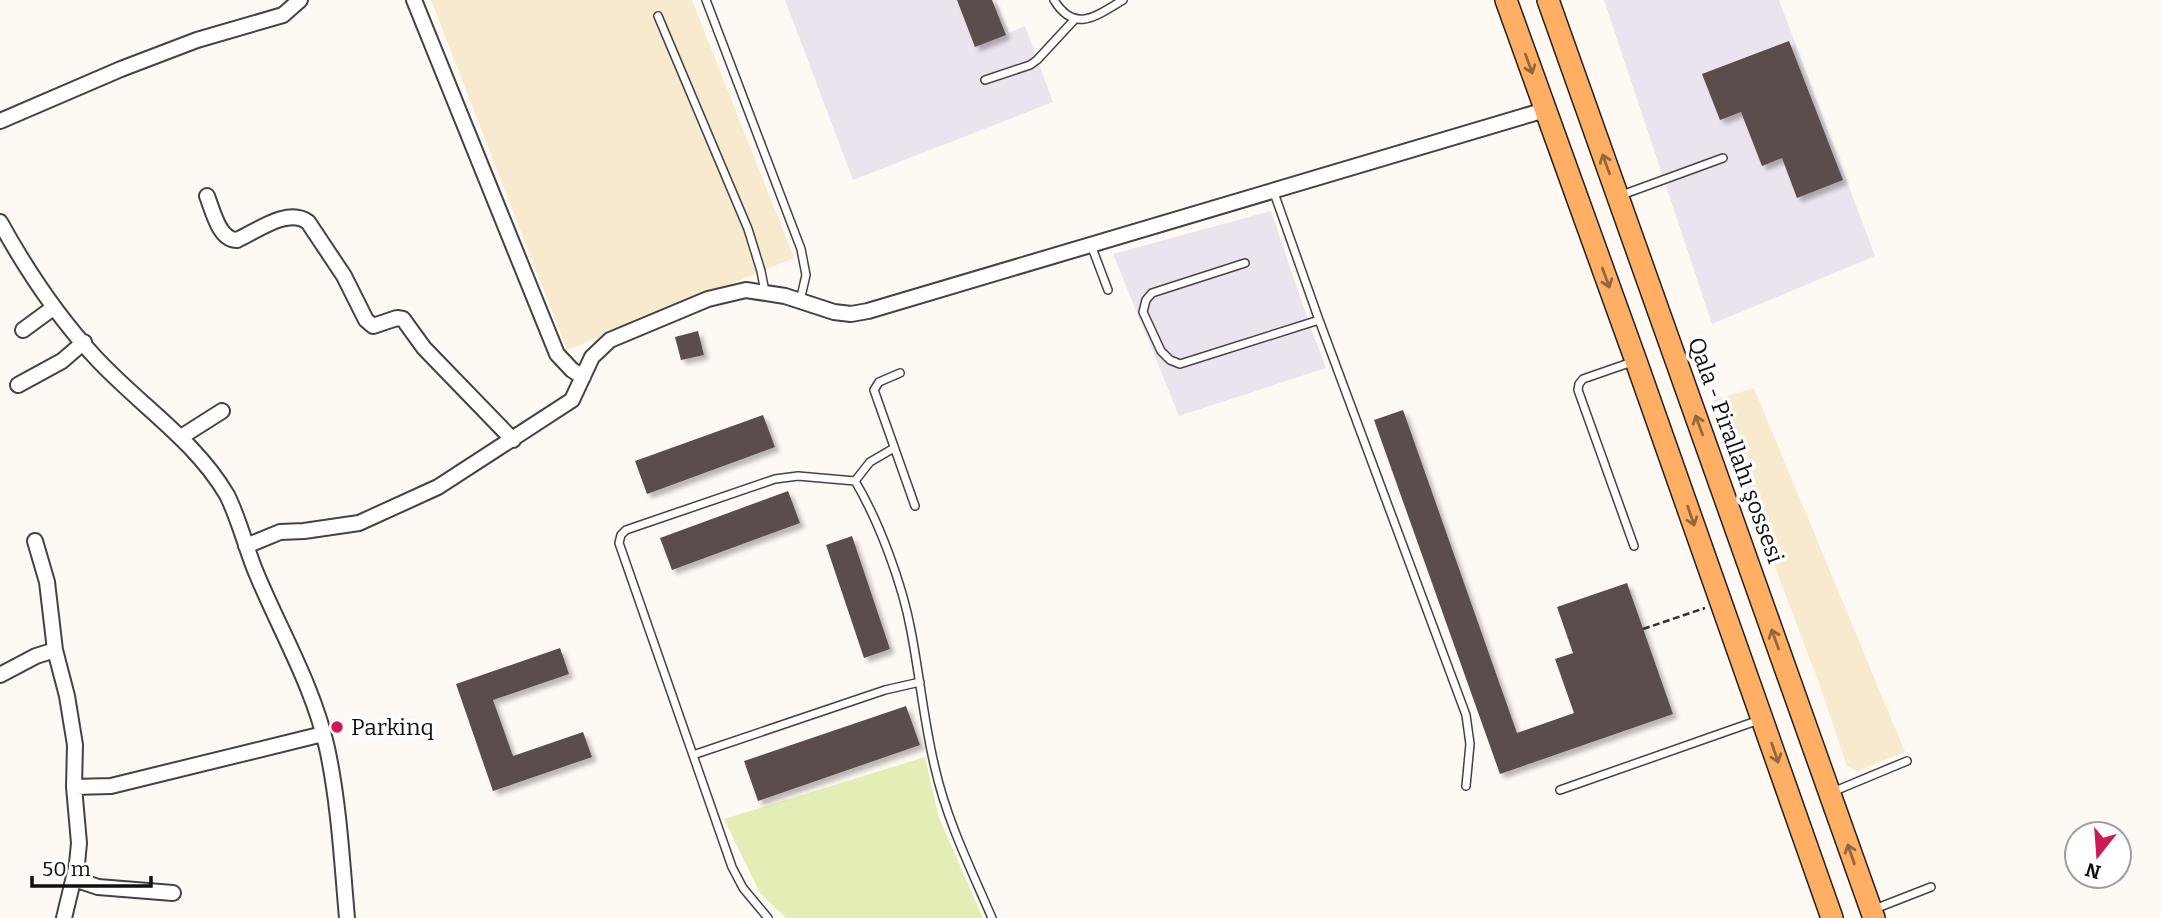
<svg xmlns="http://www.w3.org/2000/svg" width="2161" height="918" font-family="Bitter,serif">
  <defs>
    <filter id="shadow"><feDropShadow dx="4.5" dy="4.5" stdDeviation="2" flood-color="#0004"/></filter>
  </defs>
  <rect width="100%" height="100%" fill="#fff9f3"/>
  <path fill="#ebe4ef" d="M785,0H996L1009,33L1025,26L1053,102L853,180Z
    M1604,0H1779L1875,256L1712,324Z
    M1271,211L1309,323L1326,368L1179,416L1113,254Z"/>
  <path fill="#f8eacf" d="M431,0H692L794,258L567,350Z
    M1754,388L1905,752L1857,771L1847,766L1820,686L1712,400Z"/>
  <path fill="#e3eeb7" d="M925,757L939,818L983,918H786L760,893L724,819Z"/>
  <path fill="#5a4d4b" filter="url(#shadow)" d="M957,0H992L1006,35L975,47Z
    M1789,41L1843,180L1797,198L1782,158L1762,166L1741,112L1720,120L1702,74Z
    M698,331L704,355L681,360L675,337Z
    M1403,410L1517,733L1574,713L1555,659L1573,653L1557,607L1627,583L1673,714L1500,774L1374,420Z
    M763,415L775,447L647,494L635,461Z
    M788,491L800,523L672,570L660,538Z
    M852,536L890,649L864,658L826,545Z
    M560,648L569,674L493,700L513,756L583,732L592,757L493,791L456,684Z
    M906,706L920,745L758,801L744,761Z"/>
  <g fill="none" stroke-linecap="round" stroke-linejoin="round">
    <g stroke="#434343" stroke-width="10">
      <path id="service" d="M706,0L801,249L806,275L800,301
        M1054,0C1075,34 1096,16 1123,0
        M658,16L748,229L761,271L765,292
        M985,80L1030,65L1037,60L1075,19
        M1273,190L1319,320L1466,715L1470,744L1466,786
        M1619,196L1723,158
        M1091,245L1108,290
        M1245,263L1152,293L1146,300L1143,312L1161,351L1170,360L1180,364L1319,320
        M1632,362L1583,379L1579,384L1578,390L1634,546
        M900,373L879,382L874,390L915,506
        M855,481L870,462L894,448
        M693,755L885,690L920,682
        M1560,790L1759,720
        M1830,793L1907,761
        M1872,910L1931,887
        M768,918L743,888L732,867L619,543L621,535L626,530L775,479L798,476L855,481C879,521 903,586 911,631C920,677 924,723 935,768C947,821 971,869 992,918"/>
    </g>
    <g stroke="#434343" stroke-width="18">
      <path id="minor" d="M414,0L557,354L572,370L583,377
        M0,121L121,69L197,40L283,15L300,0
        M207,196C213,211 219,240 237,240C257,231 288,207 308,222L344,276L366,320L373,326L397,318L403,319L424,348L513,440
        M0,222C27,271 57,316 95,357C138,404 194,439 227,495C239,519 245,545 255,570C279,629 313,685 327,748C339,803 342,862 347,918
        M23,330L53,308
        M18,385L62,361L84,342
        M181,437L222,411
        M35,541L47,582L55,650L67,696L75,745L74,787L79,843L77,864L64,918
        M246,546L280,532L304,531L359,523L438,487L572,400L592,357L610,340L708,299L746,290L785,296L834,312L851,314L868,311L1545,110
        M0,675L36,656L55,650
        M74,787L111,786L323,734
        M74,879L98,887L173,893"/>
    </g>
    <g stroke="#212121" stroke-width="24">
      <path id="primary" d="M1506,0L1636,361L1832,918
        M1548,0L1874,918"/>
    </g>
    <path stroke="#323232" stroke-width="2.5" stroke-dasharray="7 3.5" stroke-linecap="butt" d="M1643,629L1705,608"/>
    <use href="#service" stroke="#fff" stroke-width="7"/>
    <use href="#minor" stroke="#fff" stroke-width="14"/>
    <use href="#primary" stroke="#ffaf63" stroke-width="21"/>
  </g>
  <defs><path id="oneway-shaft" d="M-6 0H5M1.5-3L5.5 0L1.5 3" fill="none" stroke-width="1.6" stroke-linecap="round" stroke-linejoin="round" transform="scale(1.75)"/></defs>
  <g stroke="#93673e">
    <use href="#oneway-shaft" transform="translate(1529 64) rotate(70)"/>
    <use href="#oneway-shaft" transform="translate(1606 164) rotate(-110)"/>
    <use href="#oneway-shaft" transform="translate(1606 278) rotate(70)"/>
    <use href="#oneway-shaft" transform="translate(1699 425) rotate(-110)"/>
    <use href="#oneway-shaft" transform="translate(1691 516) rotate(71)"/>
    <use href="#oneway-shaft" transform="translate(1775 639) rotate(-110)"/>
    <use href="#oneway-shaft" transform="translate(1775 753) rotate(71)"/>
    <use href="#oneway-shaft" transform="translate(1851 854) rotate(-109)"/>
  </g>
  <circle fill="#cf1953" stroke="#fff" stroke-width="2.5" cx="337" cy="727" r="7"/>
  <g text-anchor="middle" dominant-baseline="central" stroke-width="7" stroke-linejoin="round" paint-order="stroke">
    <g font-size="23" fill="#101010" stroke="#fff">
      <text transform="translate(1736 450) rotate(70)">Qala - Pirallahı şossesi</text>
    </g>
    <g font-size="23" fill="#101010" stroke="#fff" text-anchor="start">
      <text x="351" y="727">Parkinq</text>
    </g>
  </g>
  <g transform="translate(2098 855) rotate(197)"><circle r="33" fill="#ffffff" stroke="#9f9f9f" stroke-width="2"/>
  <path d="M0-5L12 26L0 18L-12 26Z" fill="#cf1953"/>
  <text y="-10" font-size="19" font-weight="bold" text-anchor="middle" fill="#101010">N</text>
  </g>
  <path d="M32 876v10h119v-10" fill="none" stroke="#101010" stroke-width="3.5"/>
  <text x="42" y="876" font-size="21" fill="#101010" stroke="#ffffff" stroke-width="5" paint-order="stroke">50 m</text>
</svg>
